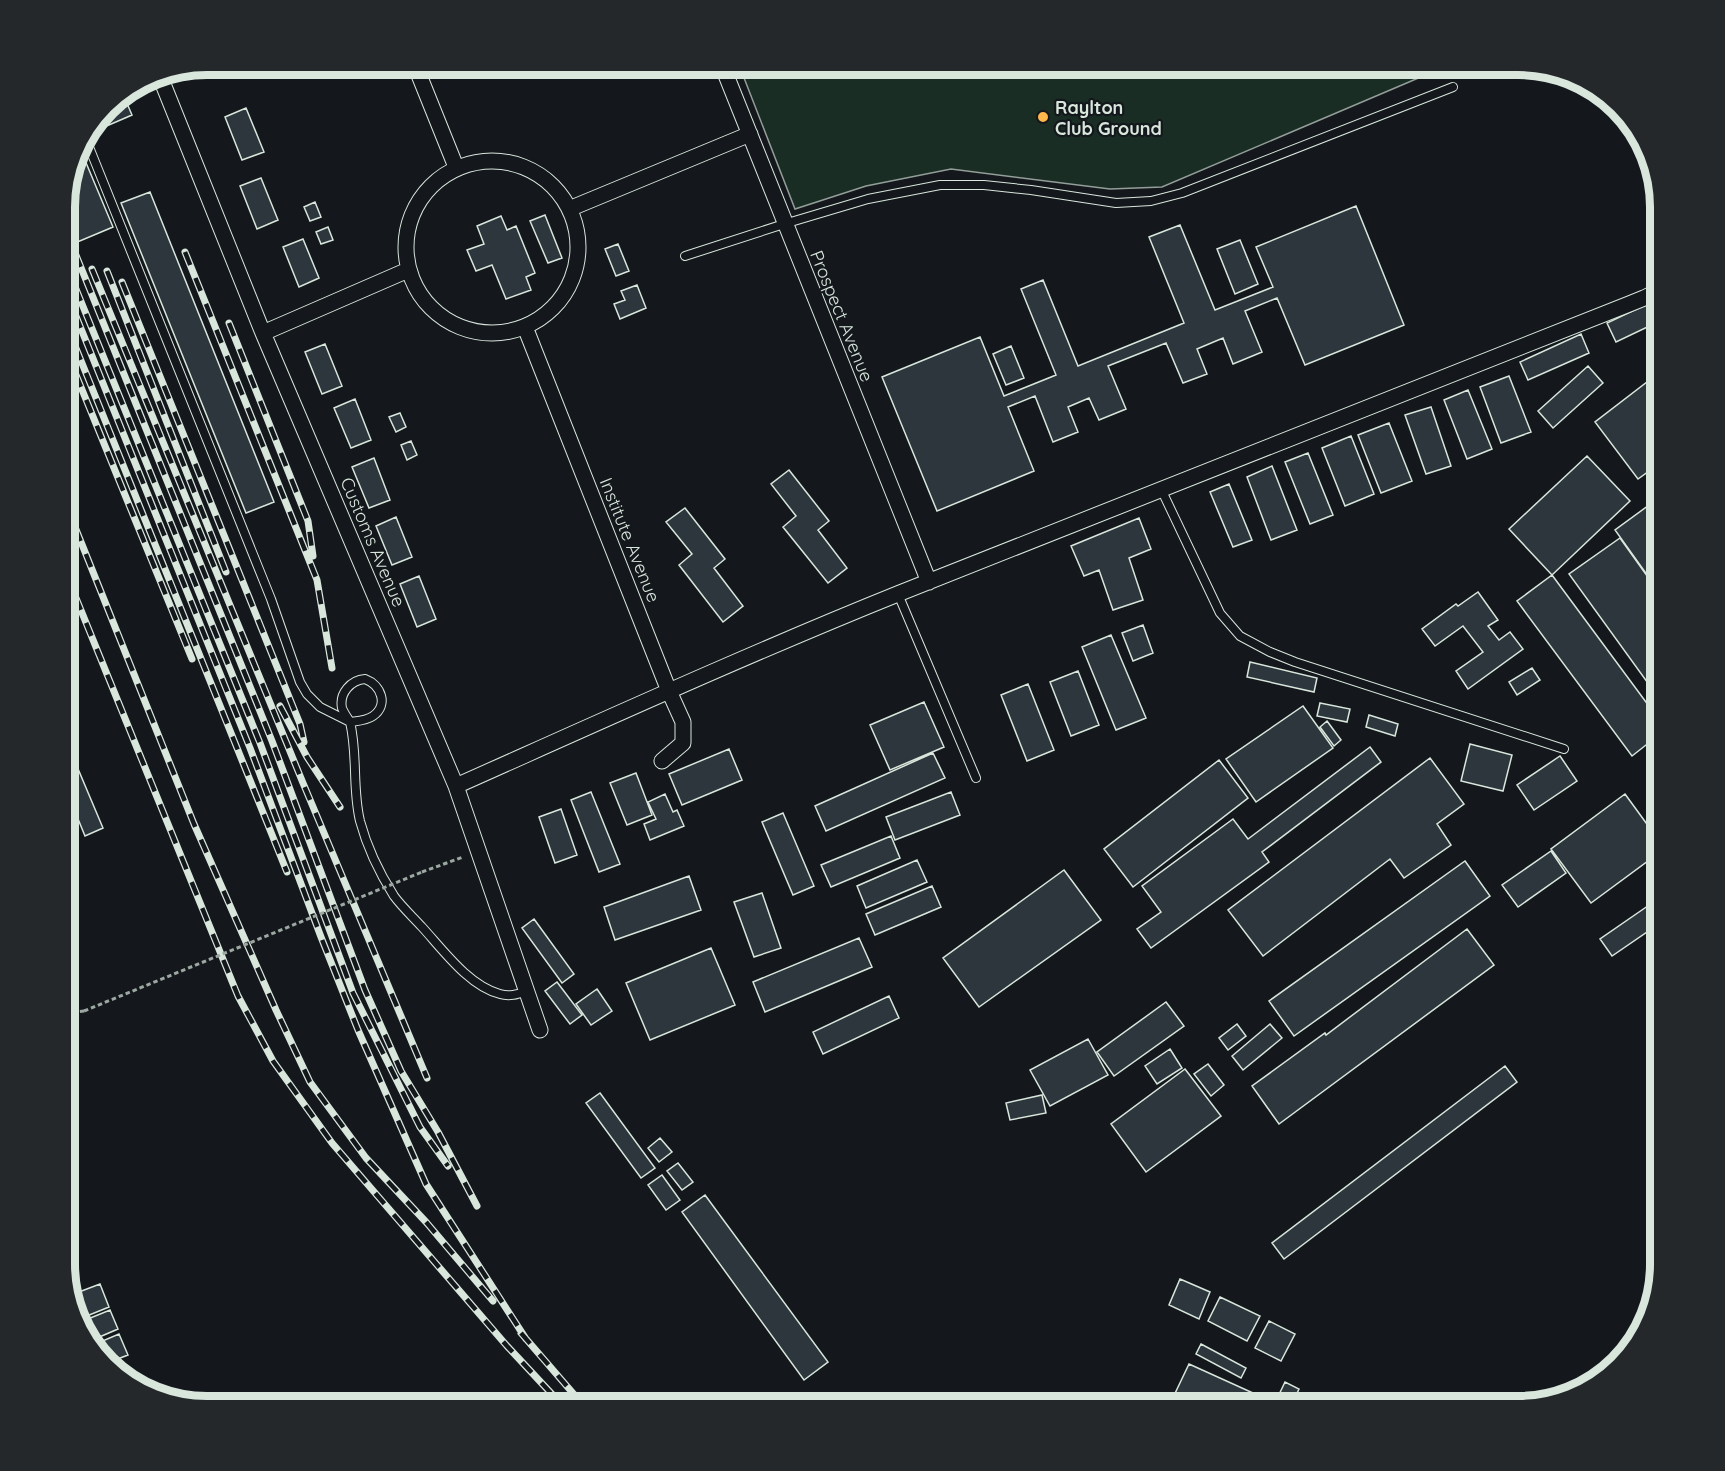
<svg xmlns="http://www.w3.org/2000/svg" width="1725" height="1471" font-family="Quicksand,sans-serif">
  <rect width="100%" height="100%" fill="#14181c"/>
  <path fill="#1a2d24" stroke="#939e99" stroke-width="1.5" d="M739,65H1449L1162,187L1110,189L951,169L866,186L795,209Z"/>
  <path fill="#2c363c" stroke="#d8e6dc" stroke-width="1.5" d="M123,94L132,115L102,128L99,119L113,100Z
    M246,108L264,152L242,160L225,117Z
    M79,146L113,227L75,243L65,218V197Z
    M261,178L278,220L257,229L240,186Z
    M150,192L274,502L246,513L121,203Z
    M315,202L321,217L310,221L304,207Z
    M1356,206L1404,325L1305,365L1277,298L1245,311L1262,352L1233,364L1223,338L1197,349L1207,374L1183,383L1166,343L1108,366L1126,409L1099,420L1089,398L1068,407L1078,432L1053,442L1035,396L1008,407L1034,471L937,511L882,377L980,337L1004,396L1056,375L1021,289L1043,280L1078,366L1184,323L1149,237L1180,225L1215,310L1273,287L1256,247Z
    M545,215L562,258L548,263L530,221Z
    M501,216L507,230L516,226L535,273L526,277L531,290L506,299L492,265L476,271L467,250L484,244L477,226Z
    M328,227L333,240L321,244L316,232Z
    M303,239L319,278L299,287L283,247Z
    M1240,240L1258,284L1235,294L1217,249Z
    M618,244L629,271L616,276L605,249Z
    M637,285L646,308L620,319L614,304L625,300L621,291Z
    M1660,298V321L1616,342L1607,323Z
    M1581,334L1589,353L1528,380L1520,362Z
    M325,344L342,386L322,394L305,352Z
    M1011,346L1024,378L1006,385L993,354Z
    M1588,366L1603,383L1553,428L1538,411Z
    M1660,372V463L1638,479L1595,422Z
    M1509,376L1531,432L1501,443L1480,387Z
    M1468,390L1492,449L1467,459L1444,400Z
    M355,399L371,440L351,448L334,408Z
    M1431,407L1451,466L1426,474L1405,415Z
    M400,413L406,427L396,432L389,417Z
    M1389,423L1412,481L1381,493L1358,435Z
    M1351,436L1374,494L1345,506L1322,448Z
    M411,441L417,455L407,460L401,445Z
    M1308,453L1333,515L1310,524L1285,462Z
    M1587,456L1630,501L1552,575L1509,529Z
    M374,458L390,500L369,508L352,467Z
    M1272,466L1297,530L1271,540L1247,477Z
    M789,470L829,521L818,530L847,568L828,583L783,527L796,516L771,484Z
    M1229,484L1252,540L1233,547L1210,492Z
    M1660,497V593L1615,530Z
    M685,508L725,559L714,568L743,606L723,622L679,565L692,554L666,522Z
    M396,517L412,557L392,565L376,526Z
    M1139,518L1151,549L1129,558L1143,600L1113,610L1099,570L1084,576L1071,546Z
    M1620,538L1660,594V679L1650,686L1569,574Z
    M1552,575L1660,721V734L1632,756L1517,601Z
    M419,576L436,619L417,627L400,584Z
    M1478,592L1498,620L1488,626L1499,640L1510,632L1523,649L1468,689L1456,671L1483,652L1463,626L1435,646L1422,629L1456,604L1458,606Z
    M1143,625L1153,653L1133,661L1122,633Z
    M1111,635L1146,718L1116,730L1082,647Z
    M1250,662L1317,678L1314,692L1247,677Z
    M1532,668L1540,680L1517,695L1509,682Z
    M1078,671L1099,725L1071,736L1050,682Z
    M1028,684L1054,750L1027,761L1001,695Z
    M924,702L944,747L890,770L870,725Z
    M1320,703L1350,709L1347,722L1317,716Z
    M1303,706L1333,748L1256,802L1226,759Z
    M1369,715L1398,724L1395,736L1366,727Z
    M1327,721L1341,740L1334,746L1320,727Z
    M65,738L103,828L85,836L65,787Z
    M1470,744L1512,755L1503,791L1461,781Z
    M1370,747L1381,762L1262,852L1269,862L1151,948L1137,929L1161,912L1142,886L1233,819L1248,839Z
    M729,749L742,780L682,805L669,774Z
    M933,753L945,778L826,831L815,806Z
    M1560,756L1577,781L1534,810L1517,785Z
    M1430,758L1464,804L1437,824L1451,845L1404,878L1390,859L1263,956L1228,910Z
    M1219,760L1248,798L1133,887L1104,849Z
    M636,773L652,815L627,825L610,783Z
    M591,792L620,864L599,872L571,800Z
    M951,792L960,815L895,840L886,817Z
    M665,794L673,812L677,810L684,826L650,840L644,824L656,819L648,802Z
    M1625,794L1660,842V852L1591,903L1551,849Z
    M561,809L577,855L555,863L539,817Z
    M783,813L814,886L793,895L762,822Z
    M891,836L900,858L831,887L821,865Z
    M1551,851L1566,873L1518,907L1502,885Z
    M917,860L927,882L866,908L857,886Z
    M1465,861L1490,896L1294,1036L1269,1001Z
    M1064,870L1101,920L979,1007L943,958Z
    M689,876L701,910L615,940L604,907Z
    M932,886L941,907L875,935L866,914Z
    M762,893L781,948L754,957L734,902Z
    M1655,901L1660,910V923L1612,956L1600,939Z
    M534,919L574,974L562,983L522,928Z
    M1467,929L1494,965L1279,1124L1252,1086L1325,1033L1326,1035Z
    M859,938L872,967L765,1012L753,982Z
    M711,948L735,1005L650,1040L626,983Z
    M557,982L582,1015L570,1024L545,991Z
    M597,989L612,1011L591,1025L576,1004Z
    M889,996L899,1018L823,1054L813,1032Z
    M1166,1002L1184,1026L1114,1076L1097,1052Z
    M1237,1024L1246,1036L1228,1050L1219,1038Z
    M1270,1024L1282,1038L1243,1070L1232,1056Z
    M1088,1039L1108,1075L1050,1106L1030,1070Z
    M1170,1049L1182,1068L1157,1084L1145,1066Z
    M1208,1064L1224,1085L1211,1096L1194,1074Z
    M1505,1066L1517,1082L1284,1259L1272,1243Z
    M1185,1069L1221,1116L1146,1172L1111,1124Z
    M600,1093L655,1168L641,1178L586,1103Z
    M1042,1095L1046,1113L1010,1120L1006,1103Z
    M660,1138L672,1152L659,1162L648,1148Z
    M678,1163L693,1182L682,1190L667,1171Z
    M662,1175L680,1200L666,1210L648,1185Z
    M705,1195L828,1362L804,1380L682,1212Z
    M1180,1279L1210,1292L1199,1319L1169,1305Z
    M100,1284L109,1307L77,1320L71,1295Z
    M1220,1297L1260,1316L1247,1341L1208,1321Z
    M110,1310L118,1329L90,1341L79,1327L78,1323Z
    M1269,1321L1295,1334L1281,1361L1255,1348Z
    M119,1334L128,1355L107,1363L93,1345Z
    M1201,1344L1246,1368L1241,1378L1196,1354Z
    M1189,1364L1275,1403L1285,1382L1299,1389L1291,1406H1169Z"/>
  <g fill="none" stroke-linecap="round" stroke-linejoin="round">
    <g stroke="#d8e6dc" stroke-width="10">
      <path id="service" d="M85,137L271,599L300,682L307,694L320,707L350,722C358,755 352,788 360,821C367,847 380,874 394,896C402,907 413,917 422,927C443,950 469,986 500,994C510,997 518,994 527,991
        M685,256L784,224L868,199L940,185H984L1031,190L1116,203L1151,201L1182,193L1453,87
        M1161,489L1220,613L1240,636L1270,652L1295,662L1564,749
        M898,594L976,778
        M365,679C381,685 389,705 373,716C366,721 357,721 350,722C347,717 344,713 342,708C339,693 351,680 365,679Z"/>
    </g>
    <g stroke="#d8e6dc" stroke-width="17">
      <path id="minor" d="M415,65L456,167
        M722,65L929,582
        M159,74L263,333L456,786L540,1030
        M406 247a86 86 0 1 1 172 0a86 86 0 1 1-172 0Z
        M569,209L750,134
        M525,327L669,691L683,722V743L662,761
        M263,333L408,270
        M456,786C604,720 751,653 900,593C1148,493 1397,398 1644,298L1660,290"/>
    </g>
    <path stroke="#9da8a2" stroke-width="3" stroke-dasharray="4.5 3" stroke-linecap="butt" d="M422,872L463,857
      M65,1013L84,1011"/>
    <use href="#service" stroke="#14181c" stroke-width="8"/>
    <use href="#minor" stroke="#14181c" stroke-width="15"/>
    <g stroke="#d8e6dc" stroke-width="7">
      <path id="rail" d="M65,228L272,741L365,990L401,1071L438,1132L477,1206
        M185,252L317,580L332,668
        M65,262L260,743L353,993L420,1127L448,1166
        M92,269L303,783L427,1078
        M107,271L226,572
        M122,282L300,724L304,742
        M65,289L250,748L321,937L358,1030L426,1184L526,1339
        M65,321L287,872
        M229,323L308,521L313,556
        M65,348L192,659
        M65,502L194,824L276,1010L310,1082L366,1158L426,1222L493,1301
        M65,571L238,996L273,1061L332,1143L507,1346L563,1406
        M280,706L307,757L340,807
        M521,1333L584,1406"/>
    </g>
    <use href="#rail" stroke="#14181c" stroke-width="4.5" stroke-dasharray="14" stroke-linecap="butt"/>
    <path stroke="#9da8a2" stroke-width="3" stroke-dasharray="4.5 3" stroke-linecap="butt" d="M84,1011L422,872"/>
  </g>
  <circle fill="#ffb74d" stroke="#14181c" stroke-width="2" cx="1043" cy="117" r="6"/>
  <g text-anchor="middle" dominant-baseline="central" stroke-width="4.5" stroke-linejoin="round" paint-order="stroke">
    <g font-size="18" font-weight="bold" fill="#d8e6dc" stroke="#14181c" text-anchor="start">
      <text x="1055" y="107">Raylton<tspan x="1055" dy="21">Club Ground</tspan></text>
    </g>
    <g font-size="18" fill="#d8e6dc" stroke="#14181c">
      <text transform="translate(842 316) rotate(68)">Prospect Avenue</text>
      <text transform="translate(630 540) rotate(68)">Institute Avenue</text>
      <text transform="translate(373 542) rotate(67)">Customs Avenue</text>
    </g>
  </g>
  <path d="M0 0H1725V1471H0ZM207 75H1518A132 132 0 0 1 1650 207V1264A132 132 0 0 1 1518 1396H207A132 132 0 0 1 75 1264V207A132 132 0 0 1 207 75Z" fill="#24282b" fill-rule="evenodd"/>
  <path fill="none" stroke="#d8e6dc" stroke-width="8" d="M207 75H1518A132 132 0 0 1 1650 207V1264A132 132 0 0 1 1518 1396H207A132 132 0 0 1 75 1264V207A132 132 0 0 1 207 75Z"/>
</svg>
